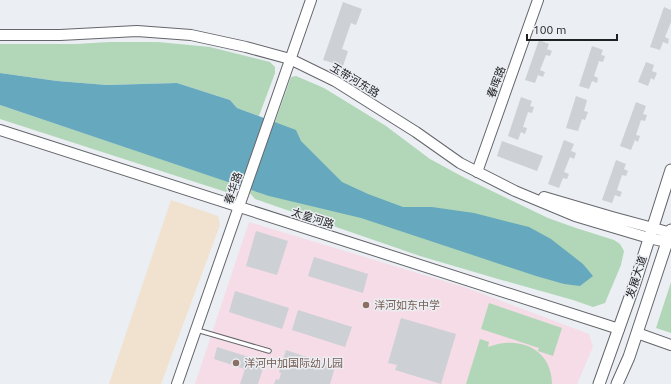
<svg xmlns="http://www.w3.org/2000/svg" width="671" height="384" font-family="Ubuntu,'Noto Sans SC',sans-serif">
  <rect width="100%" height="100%" fill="#ebeef3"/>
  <path fill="#f0e2ce" d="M171,200L218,216L220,225L161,384H109Z"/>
  <path fill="#f5dce6" d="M249,222L467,288L589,334L593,347L577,384H195Z"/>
  <path fill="#b2d7b8" d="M109,42H158L210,47L270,62L275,67V73L259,116L237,108L230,100L177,83L107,85L57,81L0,73V44H76Z
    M296,76L324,88L386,126L430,159L465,178L548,218L576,228L614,240L620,244L624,251L621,265L605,303L593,307L573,300L498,279L420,256L255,199L248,191L275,122L291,77Z
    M0,105L235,184L230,191L226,192L0,119Z
    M671,282V333L656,328Z
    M489,303L562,328L553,356L538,351L539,348L481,329Z
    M480,339L489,342L488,347C518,335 552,348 552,384H466Z"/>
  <path fill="#66a8bd" d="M0,73L57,81L107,85L177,83L230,100L237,108L296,130L301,141L342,182L368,194L403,207H432L474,213L529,227L551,239L583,264L593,276L580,286L564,284L536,276L361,218L269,196L0,105Z"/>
  <path fill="#cdd0d5" d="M343,2L362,9L356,25L351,23L342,49L348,51L343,66L323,60Z
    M664,7L671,10V22L665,37L669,39L668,44L663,42L660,50L650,47Z
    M539,40L549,44L547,49L552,51L550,56L546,55L540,70L545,72L543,77L538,75L535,83L525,80Z
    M592,46L603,50L601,55L605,56L603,62L599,61L594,76L598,78L597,83L592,81L589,89L579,86Z
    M646,62L654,65L652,71L657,73L654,80L651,78L648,86L638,82Z
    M576,96L587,100L584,111L588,112L585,120L582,119L578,131L566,128Z
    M521,97L532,101L530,106L534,107L532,113L528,112L523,127L527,128L525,134L521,132L518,140L508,136Z
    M636,102L646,106L643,114L647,115L645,121L641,120L636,135L640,136L638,142L635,140L631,150L620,146Z
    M564,140L574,144L571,151L576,153L574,159L570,157L564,172L569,174L567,179L563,178L559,188L548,184Z
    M502,141L543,156L537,171L497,156Z
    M616,160L626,164L624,169L628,171L626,176L622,175L617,190L622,192L620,197L615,195L612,203L602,200Z
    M256,231L288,241L277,275L246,266Z
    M314,257L368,274L363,293L308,276Z
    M235,291L289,308L282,329L229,312Z
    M298,310L352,327L345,347L292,330Z
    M401,318L456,334L441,384L395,370L397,365L388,363Z
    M217,347L265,362L258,384H240L245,369L214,359Z
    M286,350L335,367L330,384H274L276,379L279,380L281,373L279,372Z"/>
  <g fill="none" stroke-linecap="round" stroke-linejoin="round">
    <g stroke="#64666b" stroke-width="5.5">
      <path id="lane" d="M197,330L269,351"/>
    </g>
    <g stroke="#64666b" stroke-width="12">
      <path id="secondary" d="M0,35H60L137,31L191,35L246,47L290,59L335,81L416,132L460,163L515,191L575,216L649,238L671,243
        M0,130L619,329
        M477,172L538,0
        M544,197L612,217L671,233
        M637,333L671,345
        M177,384L311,0"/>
    </g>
    <g stroke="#64666b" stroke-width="13">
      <path id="primary" d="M599,384L635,283L671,170
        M617,384L629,357L671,230"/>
    </g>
    <use href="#lane" stroke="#fff" stroke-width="3.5"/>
    <use href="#secondary" stroke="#fff" stroke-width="10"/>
    <use href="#primary" stroke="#fff" stroke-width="11"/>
  </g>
  <g fill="#8d6e63" stroke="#ebeef3" stroke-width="1.5">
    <circle cx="366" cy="305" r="4"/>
    <circle cx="236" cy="363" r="4"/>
  </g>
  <g text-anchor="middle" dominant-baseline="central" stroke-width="3" stroke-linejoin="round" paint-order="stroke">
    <g font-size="11" fill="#1f2022" stroke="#ebeef3">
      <text transform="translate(355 80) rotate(31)">玉带河东路</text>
      <text transform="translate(496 82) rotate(-70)">春晖路</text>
      <text transform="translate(233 188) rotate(-71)">春华路</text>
      <text transform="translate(313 218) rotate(18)">太皇河路</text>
      <text transform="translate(636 277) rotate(-72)">发展大道</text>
    </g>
    <g font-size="11" fill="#785e54" stroke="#ebeef3" text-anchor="start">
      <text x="374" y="305">洋河如东中学</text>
      <text x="244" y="363">洋河中加国际幼儿园</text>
    </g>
  </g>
  <path d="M527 34v6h90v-6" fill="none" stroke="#1f2022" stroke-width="2"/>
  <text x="533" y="34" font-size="12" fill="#1f2022" stroke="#ebeef3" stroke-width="3" paint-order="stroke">100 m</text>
</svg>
